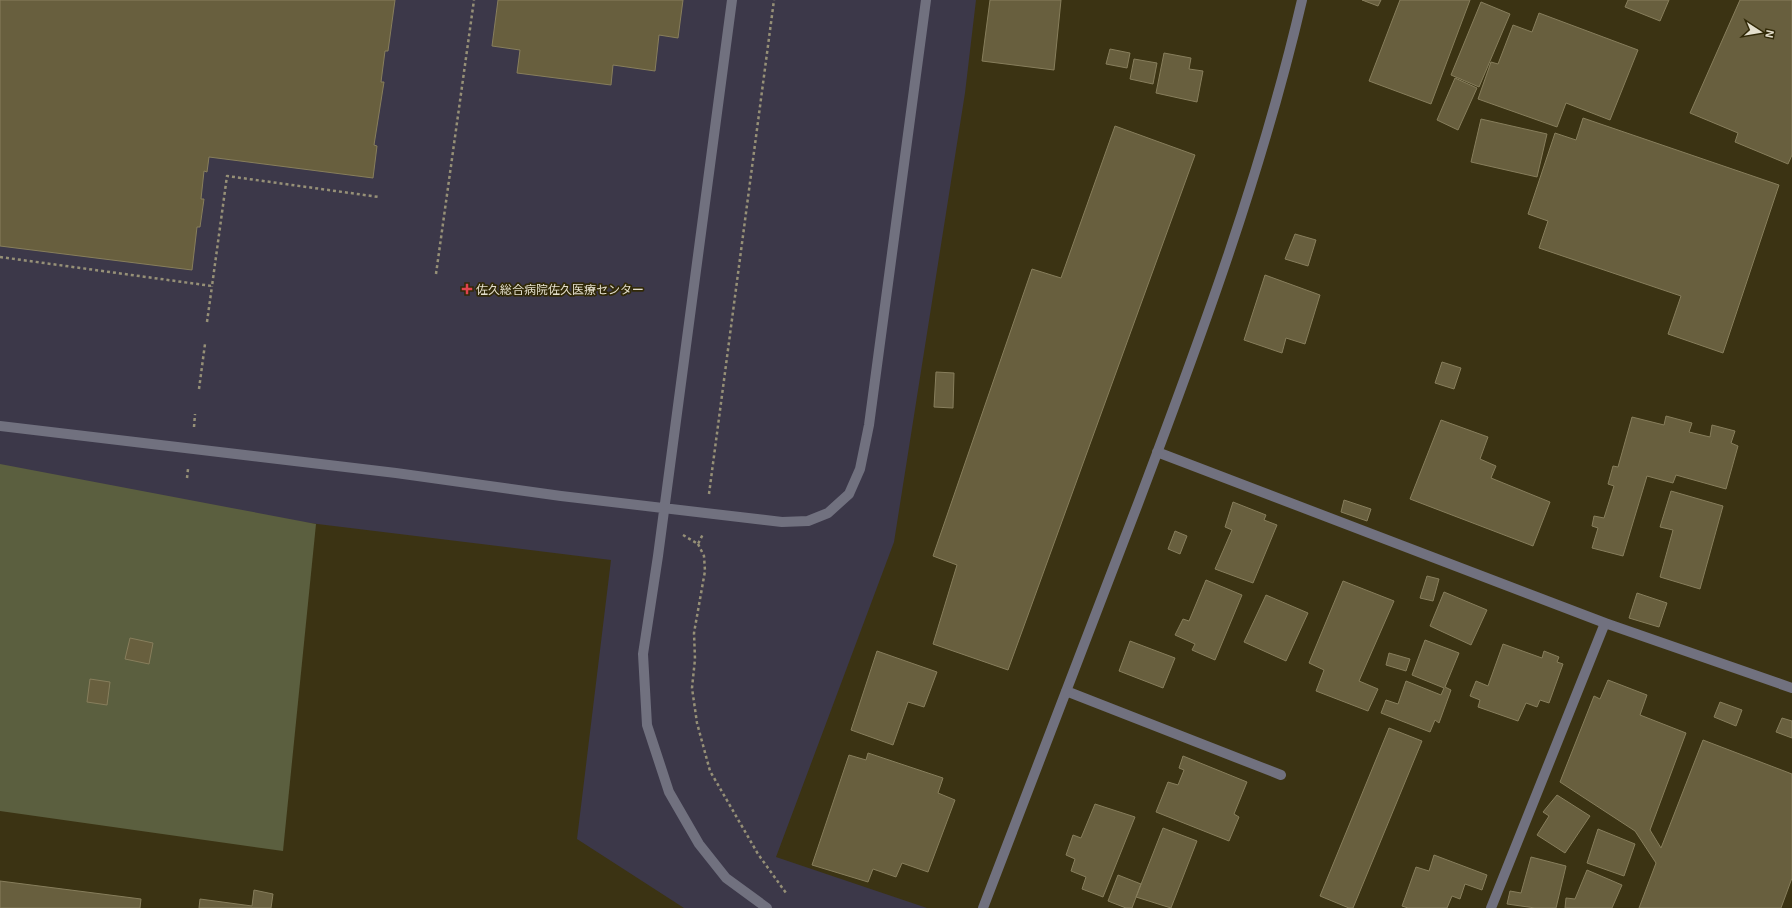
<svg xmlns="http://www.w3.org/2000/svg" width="1792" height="908" font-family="'Exo 2','Noto Sans JP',sans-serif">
  <rect width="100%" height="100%" fill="#3b3313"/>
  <path fill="#3c3849" d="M0,0H976L965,93L894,542L776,857L927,908H684L577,839L611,560L0,485Z"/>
  <path fill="#5b5f3f" d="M0,464L316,524L283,851L0,811Z"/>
  <path fill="#685f3e" stroke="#877e5c" d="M0,0H395L388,51H385L381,82H384L374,145L377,146L373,178L209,157L207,172L204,171L201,199H204L200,227H197L192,270L0,246Z
    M498,0H683L678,38L659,35L655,71L613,65L611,85L517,73L520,50L492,46Z
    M990,0H1061L1054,70L982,61Z
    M1362,0H1381L1378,6Z
    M1400,0H1470L1431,104L1369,81Z
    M1628,0H1669L1660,21L1625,7Z
    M1740,0H1792V155L1788,164L1735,142L1738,133L1690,113Z
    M1481,2L1510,14L1479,87L1451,75Z
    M1539,13L1638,50L1610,120L1566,103L1557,127L1478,99L1491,62L1498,64L1513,25L1532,32Z
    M1110,49L1130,53L1127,68L1106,64Z
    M1164,53L1191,58L1189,69L1203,71L1197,102L1156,93Z
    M1134,59L1157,63L1153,84L1130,79Z
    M1455,78L1477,88L1458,130L1437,120Z
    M1583,118L1779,185L1723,353L1668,334L1681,296L1539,248L1548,221L1528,214L1555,133L1576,140Z
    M1481,119L1547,134L1537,177L1471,162Z
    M1115,126L1195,155L1008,670L933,644L957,565L933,556L1032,269L1061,278Z
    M1295,234L1316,240L1308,266L1285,259Z
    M1265,275L1320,295L1305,344L1286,338L1282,353L1244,340Z
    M1442,362L1461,368L1454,389L1435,383Z
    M936,372L954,373L953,408L934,407Z
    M1666,416L1692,423L1689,432L1710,437L1712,425L1735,431L1731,443L1738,446L1726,489L1676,475L1673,483L1647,476L1623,556L1592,548L1598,528L1592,526L1594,516L1604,518L1614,486L1608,484L1613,466L1618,467L1632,417L1664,425Z
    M1441,420L1488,437L1480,459L1496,466L1491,478L1550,502L1533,546L1410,499Z
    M1671,491L1723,506L1700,589L1660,577L1673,530L1660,527Z
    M1344,500L1371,509L1367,521L1341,512Z
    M1233,502L1266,515L1264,520L1277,525L1253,583L1215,569L1232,530L1225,527Z
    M1175,531L1187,536L1180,554L1168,549Z
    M1427,576L1439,579L1433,601L1420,598Z
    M1206,580L1242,595L1215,660L1192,650L1195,644L1175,635L1183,619L1189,621Z
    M1343,581L1394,601L1359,681L1378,689L1368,711L1316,691L1324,670L1309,663Z
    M1444,592L1487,610L1471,645L1430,626Z
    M1637,593L1667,603L1659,627L1629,618Z
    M1266,595L1308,613L1286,661L1244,642Z
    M130,638L153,643L149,664L125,659Z
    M1425,640L1459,653L1445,687L1451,690L1439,723L1435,720L1430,732L1381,713L1386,700L1398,704L1406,681L1441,695L1444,688L1412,675Z
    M1130,641L1175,658L1163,688L1119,671Z
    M1503,644L1542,658L1544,651L1559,657L1557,662L1563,664L1549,703L1540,700L1537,707L1526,703L1518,721L1478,707L1480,700L1470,696L1476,681L1488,686Z
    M877,651L937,672L924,707L908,702L893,745L851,730Z
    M1389,653L1410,659L1406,671L1386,665Z
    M90,679L110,682L107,705L87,702Z
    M1608,680L1647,695L1640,715L1686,733L1650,830L1661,848L1703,740L1792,774V878L1781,908H1639L1656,863L1635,831L1560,782L1594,696L1600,699Z
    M1720,702L1742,710L1736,726L1714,717Z
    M1782,718L1792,721V738L1776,732Z
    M1389,728L1422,741L1353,908H1349L1320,896Z
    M868,753L943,778L938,793L955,800L928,872L902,863L896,877L873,869L868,882L812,865L849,755L866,760Z
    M1183,756L1247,782L1234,814L1239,817L1229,841L1156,812L1168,782L1178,785L1184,770L1179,768Z
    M1557,795L1590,816L1565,853L1537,835L1549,816L1543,812Z
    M1095,804L1135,817L1103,897L1082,889L1086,877L1071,871L1075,859L1066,855L1073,835L1081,838Z
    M1163,828L1197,841L1171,908L1136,897Z
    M1598,829L1635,844L1624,876L1587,863Z
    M1434,855L1487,875L1482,890L1465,884L1460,899L1452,896L1447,908H1408L1402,906L1416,867L1429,871Z
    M1531,857L1566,866L1556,908H1535L1507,904L1510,891L1521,893Z
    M1587,870L1622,885L1612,908H1565L1566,898L1575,899Z
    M1118,875L1141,884L1132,908H1126L1108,901Z
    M0,881L141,899L140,908H0Z
    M254,890L273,894L271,908H199L200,899L252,906Z"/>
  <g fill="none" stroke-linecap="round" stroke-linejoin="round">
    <path stroke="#969077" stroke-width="2.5" stroke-dasharray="3 3" stroke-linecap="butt" d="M0,257L212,286L227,176L379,197
      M436,274L474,0
      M207,322L212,286
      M199,389L205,344
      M194,427L195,414
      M187,478L188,469
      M709,494L774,0
      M683,535L698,544L703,534
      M698,544L704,556L705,571L694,633L695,659L692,688L697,723L710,771L758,854L786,893"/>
    <path stroke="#71717f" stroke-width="10" d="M732,0L658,556L643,654L647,725L669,792L699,844L726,878L767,908
      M0,426L396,473L561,496L782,522L808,521L828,513L849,494L860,469L869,425L926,0
      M1157,452L1605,623L1792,688
      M1066,691L1281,775
      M983,908C1035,773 1087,637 1139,501C1201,337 1262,172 1302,0
      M1491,908L1605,623"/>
  </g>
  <path fill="#e0444e" stroke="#312908" stroke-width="1.5" d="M465 283h4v4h4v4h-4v4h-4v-4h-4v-4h4z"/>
  <g text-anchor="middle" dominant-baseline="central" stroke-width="3.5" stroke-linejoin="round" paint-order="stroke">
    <g font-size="12" fill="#e4dfcd" stroke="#312908" text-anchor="start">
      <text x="476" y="289">佐久総合病院佐久医療センター</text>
    </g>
  </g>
  <g transform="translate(1760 32) rotate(102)" stroke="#312908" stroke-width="3" paint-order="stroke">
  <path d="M0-3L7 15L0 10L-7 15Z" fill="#e4dfcd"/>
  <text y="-6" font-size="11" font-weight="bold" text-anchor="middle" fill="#e4dfcd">N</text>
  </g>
</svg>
